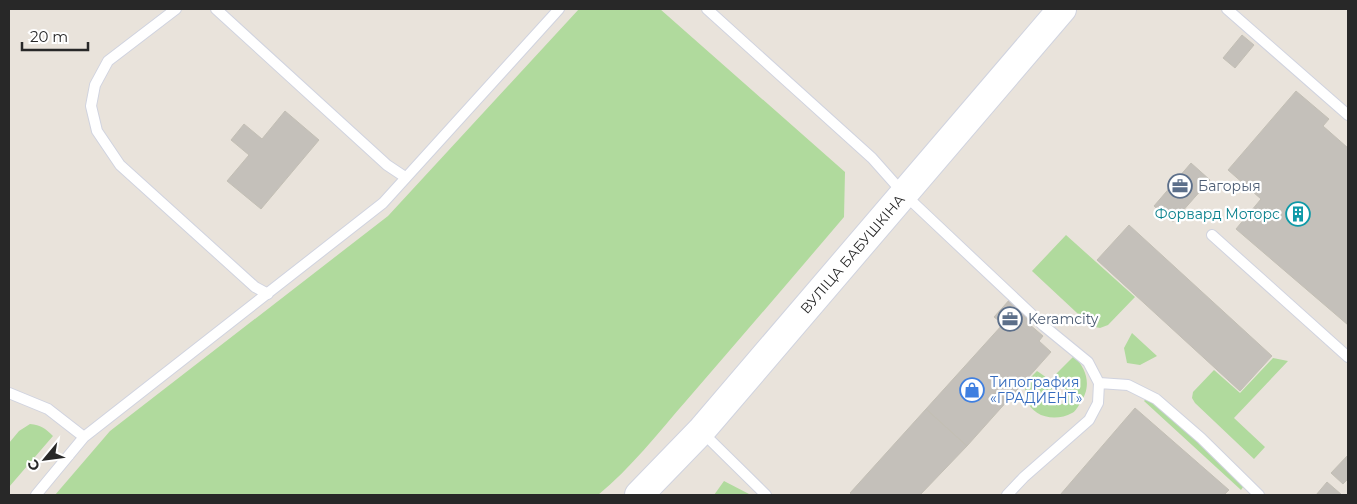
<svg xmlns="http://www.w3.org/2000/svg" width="1357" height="504" font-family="Montserrat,sans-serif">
  <rect width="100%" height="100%" fill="#e9e3db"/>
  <path fill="#b0da9d" d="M579,9H660L845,172L844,217C792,278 739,340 686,401C658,433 631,468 598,495H55L110,431L388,216Z
    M1066,235L1135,297L1108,325L1100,328L1091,326L1032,271Z
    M1132,333L1157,356L1140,365L1127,363L1124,348Z
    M1074,356C1088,371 1092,387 1079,405C1077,408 1075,412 1072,413C1056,422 1032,418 1026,398C1025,394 1025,388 1025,383L1037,371C1043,375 1053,381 1052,390C1052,395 1050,396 1052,402L1059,405L1065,403L1068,396L1066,389L1059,387L1053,377Z
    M1273,358L1288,361L1234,418L1265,447L1254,459L1195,403L1192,398L1193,392L1214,370L1240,393Z
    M1148,397L1245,484L1241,490L1144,401Z
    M30,424C41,425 45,428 53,436L9,487V443L19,431Z
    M724,481L749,494L750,495H714Z"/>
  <path fill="#c4c0ba" stroke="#c3bfb5" d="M1242,35L1254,45L1235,68L1223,58Z
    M1296,91L1329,119L1323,126L1348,148V325L1236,229L1261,199L1228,170Z
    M285,111L319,140L261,209L227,181L249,155L231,140L244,124L262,139Z
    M1191,163L1210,180L1173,222L1154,206Z
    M1129,225L1272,356L1240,391L1097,260Z
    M1011,298L1034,319L1029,324L1043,336L1039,341L1051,352L967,446L926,409L1003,324L994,317Z
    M1135,408L1229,490L1224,495H1060Z
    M926,409L967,446L920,495H852L850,493Z
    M1348,455V479L1343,484L1331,473Z
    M1327,482L1342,495H1316Z"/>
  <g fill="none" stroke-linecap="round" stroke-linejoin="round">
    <g stroke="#d0d3df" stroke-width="12">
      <path id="lane" d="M176,9L108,61L95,85L91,106L97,131L120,165L255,287L268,294
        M216,9L387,165L405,177
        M707,9L872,158L904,194L1044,326L1088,362L1099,383L1098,403L1089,420L1024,477L1007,495
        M1227,9L1348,115
        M1212,235L1348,357
        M1099,383L1128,385L1156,399L1201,438L1259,495
        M9,393L48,409L84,437
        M702,432L766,495
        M36,495L84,437L383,203L559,9"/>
    </g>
    <g stroke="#d0d3df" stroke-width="30">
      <g id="secondary">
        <path id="s1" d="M639,495L701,431L1062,9"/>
      </g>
    </g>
    <use href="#lane" stroke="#fff" stroke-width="10"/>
    <use href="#secondary" stroke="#fff" stroke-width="28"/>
  </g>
  <defs>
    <g id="office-ring" transform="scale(1.25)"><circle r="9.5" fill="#fff" stroke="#5c6f8a" stroke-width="1.5"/><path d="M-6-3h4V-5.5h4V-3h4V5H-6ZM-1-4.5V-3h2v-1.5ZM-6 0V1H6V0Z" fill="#5c6f8a"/></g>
    <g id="building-ring" transform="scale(1.25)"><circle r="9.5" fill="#fff" stroke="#0f9aa8" stroke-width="1.5"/><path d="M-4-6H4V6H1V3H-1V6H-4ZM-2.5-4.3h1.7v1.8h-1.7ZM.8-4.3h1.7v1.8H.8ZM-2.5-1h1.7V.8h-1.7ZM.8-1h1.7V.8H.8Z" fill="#0f9aa8"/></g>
    <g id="shop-ring" transform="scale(1.25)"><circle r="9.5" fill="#fff" stroke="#3f7fe0" stroke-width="1.5"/><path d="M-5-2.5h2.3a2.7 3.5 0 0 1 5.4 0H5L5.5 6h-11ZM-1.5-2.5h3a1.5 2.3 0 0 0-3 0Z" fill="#3f7fe0"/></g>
  </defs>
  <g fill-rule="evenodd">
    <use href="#office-ring" x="1180" y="186"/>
    <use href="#building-ring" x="1298" y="214"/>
    <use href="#office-ring" x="1010" y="319"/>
    <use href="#shop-ring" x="972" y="390"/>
  </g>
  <g text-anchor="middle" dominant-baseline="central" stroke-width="4.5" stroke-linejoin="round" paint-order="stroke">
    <g font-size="14" fill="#4e5e75" stroke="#fff" text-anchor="start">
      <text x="1198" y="186">Багорыя</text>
      <text x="1028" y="319">Keramcity</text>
    </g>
    <g font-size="14" fill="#0d838f" stroke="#fff" text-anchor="end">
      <text x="1280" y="214">Форвард Моторс</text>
    </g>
    <g font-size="14" fill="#282828" stroke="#fff">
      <text stroke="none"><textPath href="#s1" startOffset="322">ВУЛІЦА БАБУШКІНА</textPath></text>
    </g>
    <g font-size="14" fill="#366cbe" stroke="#fff" text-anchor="start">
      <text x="990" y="382">Типография<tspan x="990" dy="16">«ГРАДИЕНТ»</tspan></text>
    </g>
  </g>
  <rect width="1357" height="504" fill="none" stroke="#282828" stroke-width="20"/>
  <g transform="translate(45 459) rotate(241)" stroke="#ffffff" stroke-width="4" paint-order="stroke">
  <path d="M0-4L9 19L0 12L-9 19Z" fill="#282828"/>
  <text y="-8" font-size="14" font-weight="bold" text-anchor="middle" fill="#282828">С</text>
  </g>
  <path d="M22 42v8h66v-8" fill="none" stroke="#282828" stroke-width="2.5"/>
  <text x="30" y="42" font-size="15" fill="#282828" stroke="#ffffff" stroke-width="4" paint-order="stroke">20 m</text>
</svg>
